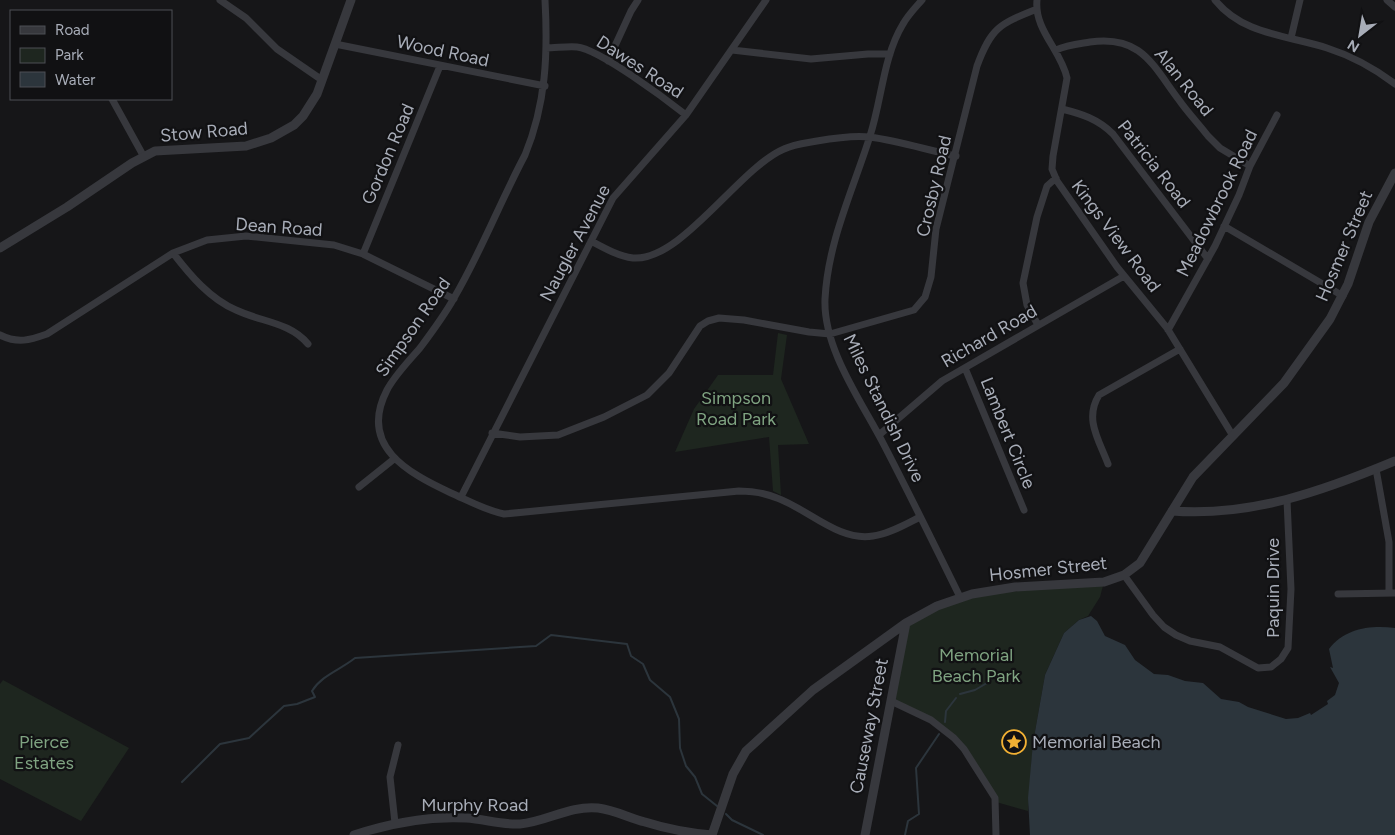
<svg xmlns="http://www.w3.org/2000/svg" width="1395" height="835" font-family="Figtree,sans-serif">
  <rect width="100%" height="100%" fill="#161618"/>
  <path fill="#1e261f" d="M778,333L787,335L781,379L809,444L778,445L781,495L773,491L769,437L675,452L694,409L718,375H773Z
    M1104,582L1100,597L1088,616L1079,620L1064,633L1045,675L1033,743L1028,811L996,802L993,793L947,732L891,701L906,623L960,597Z
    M3,680L129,748L81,821L0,779V684Z"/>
  <path fill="#2c353c" d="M1091,616L1097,621L1105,636L1125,645L1135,660L1154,674L1168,675L1185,681L1203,683L1221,699L1239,702L1248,707L1286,719L1298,718L1310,713L1311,715L1328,704L1327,701L1335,695L1339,683L1330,667L1333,668L1329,649C1345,628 1371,625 1395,628V835H1030L1028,798L1033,743L1045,675L1064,633L1079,620Z"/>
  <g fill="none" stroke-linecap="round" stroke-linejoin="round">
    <path stroke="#2c353c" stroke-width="2" d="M960,694L975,690L987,683L994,676L1003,674L1007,677
      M945,722L946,711L956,698
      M182,782L220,744L249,738L284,706L297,704L315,697L312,691C322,675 340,670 355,658L536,646L551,635L627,644L631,656L643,664L650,680L670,697L679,719L680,748L686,766L695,777L702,794L717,806
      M726,814L732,820L763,835
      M905,835L908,821L919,814L916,768L939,734"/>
    <path stroke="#37383d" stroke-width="7" d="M220,0L246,18L277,49L322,80
      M545,0C548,54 546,104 525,155C500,202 481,252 454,298C444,316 432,332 420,348C408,362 395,375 387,390C358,446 408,473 451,493C469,501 485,510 504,514L739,491C752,491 765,493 777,498C808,509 839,542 873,536C889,534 906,524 920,517
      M922,0C915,8 908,15 903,24C883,57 882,99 870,136C853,190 828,241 825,299C823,349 862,402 884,445C910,495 935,546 960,597
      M1037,0C1034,30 1061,50 1067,78L1053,156L1052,169L1057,181L1117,267L1167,328L1233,436
      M1215,0C1243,35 1287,35 1327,48C1352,56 1374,68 1395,84
      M1387,0L1395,7
      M1291,38L1300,0
      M335,44L545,86
      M546,48C556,48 568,46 577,47C599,49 667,100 686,115
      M732,50L811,59L868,54H890
      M1056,50C1067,45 1078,44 1090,42C1141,35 1152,64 1179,100C1188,113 1199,124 1208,136L1220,148L1250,166
      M608,61L631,11L638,0
      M112,99L144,157
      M1062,109C1082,114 1098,119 1113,134L1208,259
      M1224,226L1343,296
      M591,241C604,248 618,256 633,258C681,262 739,168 784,149C794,144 806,143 817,141C834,138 853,135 870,137C899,141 927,150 956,156
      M173,253C190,275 210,299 236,310C261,322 290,322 308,344
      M363,254L440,66
      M1038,325L1027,305L1023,283L1037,217L1047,186L1056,178
      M1168,330L1215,246L1239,195L1250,166L1277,115
      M0,335C18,344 30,340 47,334L173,253L207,240L246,236L334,245L363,254L454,299
      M965,368L1024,510
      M492,433L520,437L558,435L604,417L647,395L669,373L700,326L708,321L719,318L744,320L809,332L830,334L914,310L925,297L931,277L936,229L977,66C991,28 999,24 1037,9
      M879,435L942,381L1124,276
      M1108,464C1099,440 1084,419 1099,395L1180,349
      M1376,469L1389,542V593
      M359,487L394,459
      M461,497L613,198L686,115L766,0
      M1124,575L1153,615L1164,627L1176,635L1190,641L1220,647L1258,668L1271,667L1281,659L1288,648L1291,589L1287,500
      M1338,594L1395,593
      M891,701L931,720L954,738L964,749L995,798L996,835
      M395,823L390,777L398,745"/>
    <path stroke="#37383d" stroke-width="9" d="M0,248L67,207L132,163L155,151L246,146L271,138L294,125L303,116L317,94L351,0
      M1172,511C1251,517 1323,491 1395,461
      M354,835C390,823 428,816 466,818C484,819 502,825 520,824C546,822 570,805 598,808C615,810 629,818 645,822C667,829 690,833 712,835L733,774L746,751L813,690L906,623L937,606L972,594L1015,587L1104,582L1124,575L1140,563L1193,477L1284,383L1330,319L1348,284L1369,222L1395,173
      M865,835L906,623"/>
  </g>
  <defs>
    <g id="sight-ring" transform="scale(1.25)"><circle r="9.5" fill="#111113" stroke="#f2b134" stroke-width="1.5"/><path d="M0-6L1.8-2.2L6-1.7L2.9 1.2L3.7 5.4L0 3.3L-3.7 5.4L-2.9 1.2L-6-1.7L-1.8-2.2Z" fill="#f2b134"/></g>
  </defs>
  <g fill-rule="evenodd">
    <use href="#sight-ring" x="1014" y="742"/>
  </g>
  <g text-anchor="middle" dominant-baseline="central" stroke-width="4.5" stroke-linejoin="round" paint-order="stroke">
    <g font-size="18" fill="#a8adb8" stroke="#111113">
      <text transform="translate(443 51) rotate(12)">Wood Road</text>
      <text transform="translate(640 67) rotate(33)">Dawes Road</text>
      <text transform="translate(1184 82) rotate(51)">Alan Road</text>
      <text transform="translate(204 132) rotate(-5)">Stow Road</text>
      <text transform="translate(388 154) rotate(-67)">Gordon Road</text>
      <text transform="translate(1154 164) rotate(52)">Patricia Road</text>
      <text transform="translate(934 186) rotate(-77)">Crosby Road</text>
      <text transform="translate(1217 203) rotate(-64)">Meadowbrook Road</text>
      <text transform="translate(279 227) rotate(4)">Dean Road</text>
      <text transform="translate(1116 236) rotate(53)">Kings View Road</text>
      <text transform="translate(575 243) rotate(-62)">Naugler Avenue</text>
      <text transform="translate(1344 246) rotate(-67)">Hosmer Street</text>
      <text transform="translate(413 327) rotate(-55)">Simpson Road</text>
      <text transform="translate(989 336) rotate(-30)">Richard Road</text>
      <text transform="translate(884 408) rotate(64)">Miles Standish Drive</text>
      <text transform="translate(1008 433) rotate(68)">Lambert Circle</text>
      <text transform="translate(1048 569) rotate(-6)">Hosmer Street</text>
      <text transform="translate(1273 588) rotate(-90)">Paquin Drive</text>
      <text transform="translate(869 726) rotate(-79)">Causeway Street</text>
      <text x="475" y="805">Murphy Road</text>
    </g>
    <g font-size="18" fill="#7fa381" stroke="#111113">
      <text x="736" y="398">Simpson<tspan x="736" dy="21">Road Park</tspan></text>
      <text x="976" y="655">Memorial<tspan x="976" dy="21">Beach Park</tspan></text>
      <text x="44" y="742">Pierce<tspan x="44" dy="21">Estates</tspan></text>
    </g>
    <g font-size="18" fill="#a8adb8" stroke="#111113" text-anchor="start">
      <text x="1032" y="742">Memorial Beach</text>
    </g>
  </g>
  <rect x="10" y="10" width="162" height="90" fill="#111113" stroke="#4d4f55"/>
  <rect x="20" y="26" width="25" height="8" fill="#37383d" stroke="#4d4f55"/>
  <text x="55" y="35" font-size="15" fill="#a8adb8">Road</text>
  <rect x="20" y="48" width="25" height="15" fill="#1e261f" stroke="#4d4f55"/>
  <text x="55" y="60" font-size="15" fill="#a8adb8">Park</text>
  <rect x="20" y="72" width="25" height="15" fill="#2c353c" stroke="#4d4f55"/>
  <text x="55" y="85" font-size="15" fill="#a8adb8">Water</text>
  <g transform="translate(1360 35) rotate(211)" stroke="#111113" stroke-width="4" paint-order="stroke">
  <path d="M0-4L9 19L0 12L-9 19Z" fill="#a8adb8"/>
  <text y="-8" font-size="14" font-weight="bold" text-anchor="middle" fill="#a8adb8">N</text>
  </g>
</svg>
